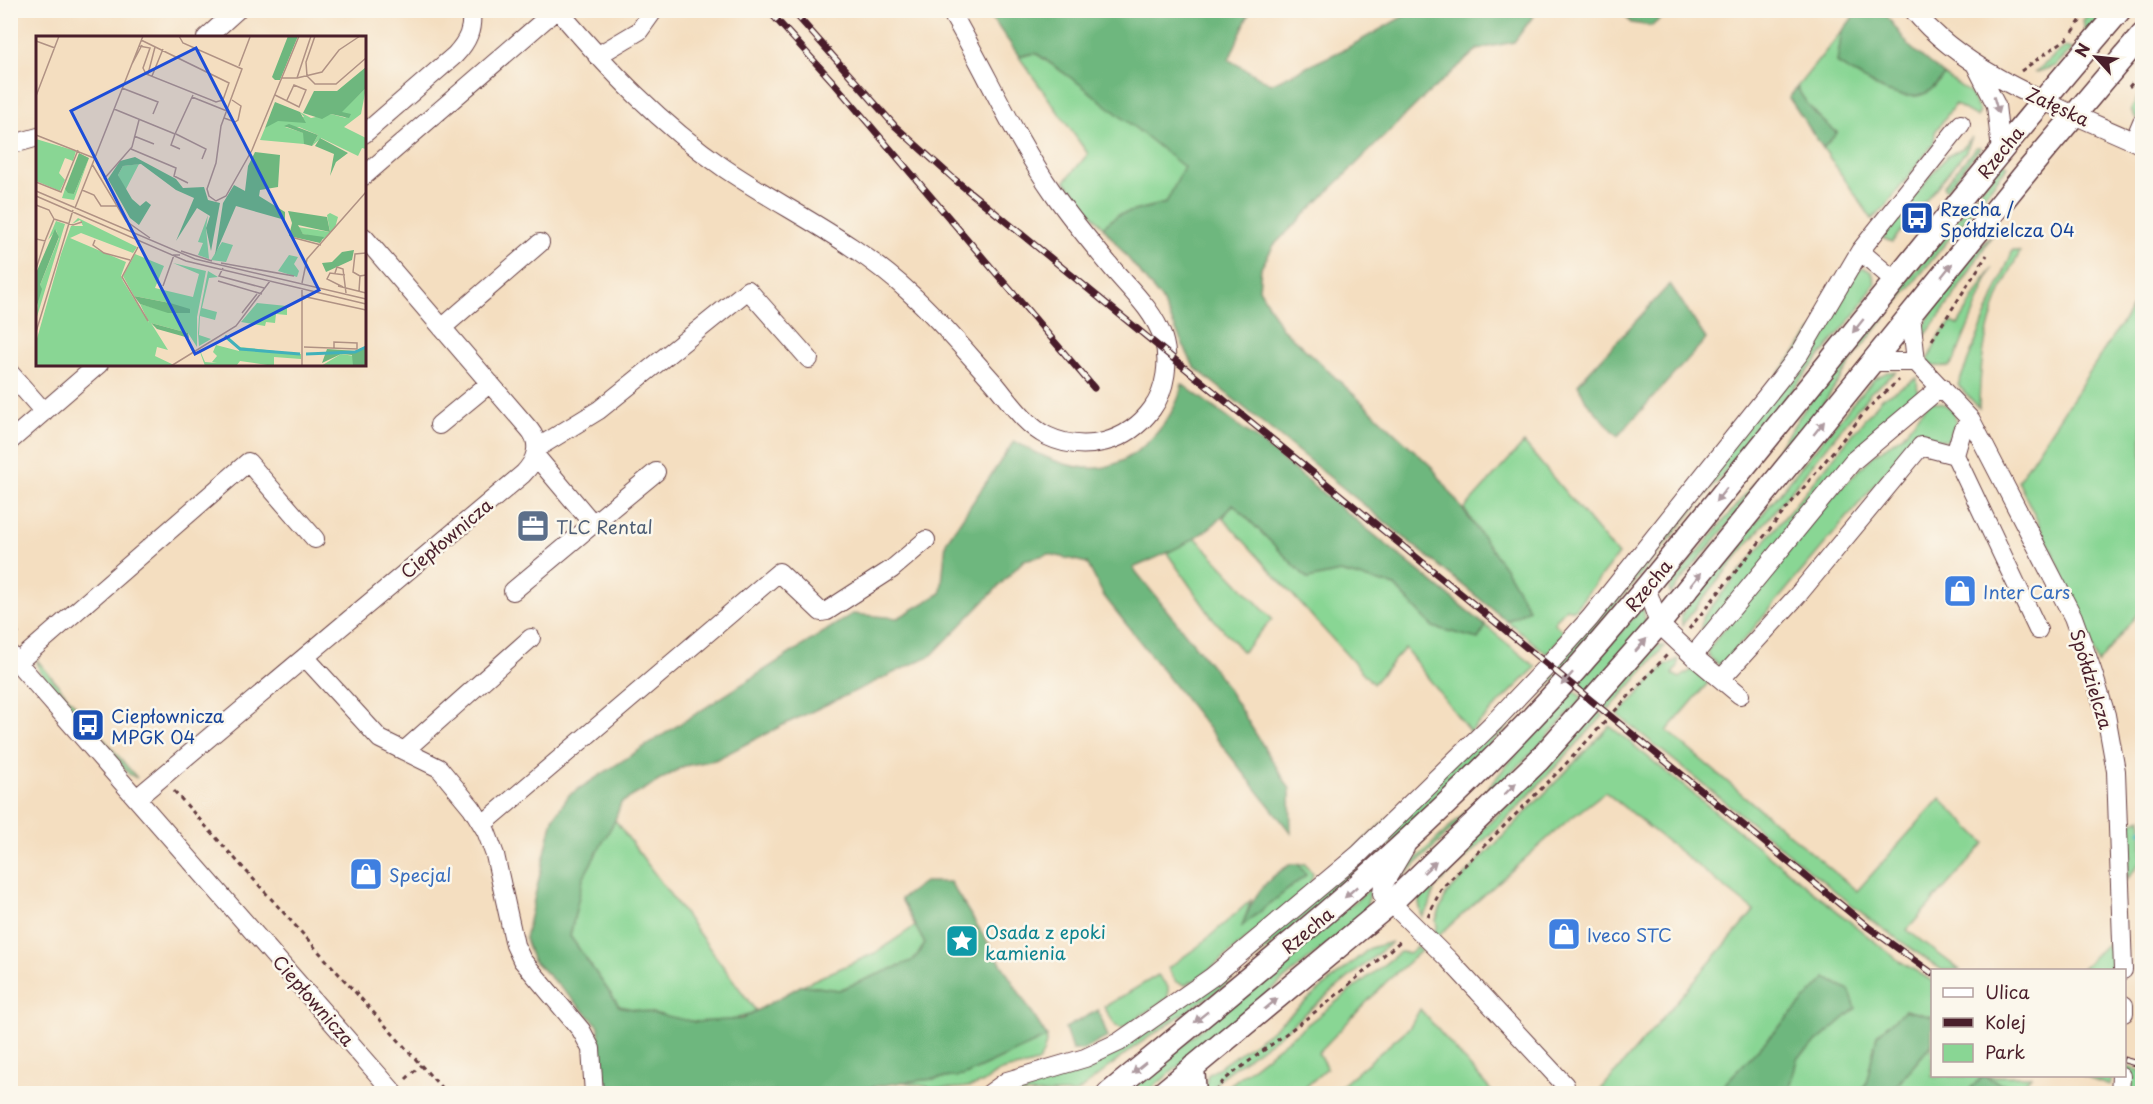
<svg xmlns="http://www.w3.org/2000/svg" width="2153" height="1104" font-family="'Playpen Sans',sans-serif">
  <rect width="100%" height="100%" fill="#fbf7ec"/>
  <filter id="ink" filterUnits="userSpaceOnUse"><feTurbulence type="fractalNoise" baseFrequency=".0167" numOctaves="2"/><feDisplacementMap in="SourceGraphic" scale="12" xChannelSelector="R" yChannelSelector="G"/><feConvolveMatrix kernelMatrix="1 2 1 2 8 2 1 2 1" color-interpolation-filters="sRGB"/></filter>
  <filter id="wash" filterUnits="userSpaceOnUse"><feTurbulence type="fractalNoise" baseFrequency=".008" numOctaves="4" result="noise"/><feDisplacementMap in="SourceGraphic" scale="24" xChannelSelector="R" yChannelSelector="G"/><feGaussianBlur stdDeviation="1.35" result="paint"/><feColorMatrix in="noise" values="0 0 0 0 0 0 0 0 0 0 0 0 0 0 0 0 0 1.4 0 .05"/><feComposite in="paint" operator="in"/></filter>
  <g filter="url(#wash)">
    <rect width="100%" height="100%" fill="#f4dec0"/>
    <path fill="#89d694" stroke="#6a7a60" stroke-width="1.5" d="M2092,11H2106L2085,34L2083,20Z
      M1842,31L1837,63C1862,78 1899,107 1928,92C1934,88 1939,80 1944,75L1969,92L1980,112L1977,117L1955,104L1935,132L1934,143L1885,207L1872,219L1823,148L1837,132C1821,120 1806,106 1797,87Z
      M2065,47L2072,49L2055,66L2034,73Z
      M1035,53L1081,85L1185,167L1166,203L1118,215L1103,227L1065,181L1088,154L1019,57Z
      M2142,89V110L2137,120L2131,110Z
      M1972,137L1966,151L1892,242L1882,238V235L1947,156L1963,148Z
      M1976,147H1981L1946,190L1943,187Z
      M2003,162L2008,166L1860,349L1803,434L1670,594L1669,588L1756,481L1806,407Z
      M1995,230L1952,299L1922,340L1920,337L1938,297Z
      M2013,250L2020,252C1990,308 1980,345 1979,408L1958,385Z
      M1864,268L1872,272L1875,283L1856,313L1560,672L1554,666L1859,270Z
      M1992,268L1955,359L1949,367L1933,366L1928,361L1939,335L1952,322L1958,325Z
      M2142,292V608L2098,663L2055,557L2018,481Z
      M1888,372H1896L1871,392L1682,625L1681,615L1688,606L1851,405L1875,378Z
      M1917,378L1918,395L1713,622L1701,631L1702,618L1882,398Z
      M1930,401L1944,404L1954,411L1956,423L1947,441L1933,438L1921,430L1721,667L1709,657L1708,649L1830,499L1874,455L1903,435Z
      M1524,443L1618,555L1574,610L1566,608L1554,623L1564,632L1547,654L1507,621L1529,609L1464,509Z
      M1233,504L1308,579L1340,572L1395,586L1433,627L1478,639L1486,626L1536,667L1470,732L1405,648L1373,684L1223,518Z
      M1195,537L1272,619L1243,652L1211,616L1167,553Z
      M1643,606L1646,626L1587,694L1576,684Z
      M1656,646H1665L1609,710L1603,705Z
      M1678,659V666L1672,674L1680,678L1693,669L1708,683L1667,731L1857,891L1940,798L1985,843L1907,930L1960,970H1942L1872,921L1618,715L1665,666Z
      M37,660L88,721L85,724L39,671Z
      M1551,672L1557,676L1401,835L1220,989L1133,1048L1077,1093L1016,1094L1021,1085L1167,1017Z
      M1571,689L1583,698L1534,751L1395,884L1394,880L1475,803Z
      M1598,711L1603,716L1517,808L1435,888L1429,908L1422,917L1419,903L1426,883L1522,792Z
      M1610,726L1864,933L1898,960L1932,981V1017L1905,1010L1877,1035L1866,1084L1858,1093H1789L1797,1059L1856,1008L1826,978L1716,1093H1598L1754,911L1605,792L1566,822L1437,937L1433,933L1437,927L1436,920L1446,895Z
      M96,730L137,778L129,774L93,733Z
      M2142,818V861L2127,879L2129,823Z
      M615,820L756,1011C714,1034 663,1016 619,1006L570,936L583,878Z
      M1298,864H1305L1313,874L1309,888L1199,978L1185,985L1176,982L1168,968L1200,945L1251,900L1243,925L1306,875Z
      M1371,888L1365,913L1146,1093L1123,1094Z
      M915,926L925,944L914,960L839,990L802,985L875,953Z
      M2111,940L2115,944L2116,970H2080Z
      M1392,942L1278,1036L1222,1076L1209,1093H1203L1208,1075L1268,1033L1370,948Z
      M1417,946L1422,950L1386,982L1318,1053L1327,1068L1299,1093H1223L1226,1088L1400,952L1410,953Z
      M1158,975L1168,987V998L1122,1028L1116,1026L1104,1007Z
      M1420,1009L1493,1093H1333L1410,1027Z
      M1047,1037C1042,1073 1030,1062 1001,1071C993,1074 986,1082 977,1085C953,1092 926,1087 903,1082L963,1076Z
      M1932,1044V1076H2031L2018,1090L1983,1076L1966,1093L1890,1094Z
      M2126,1067L2142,1071V1093L2126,1094Z
      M2082,1076H2112L2110,1086Z"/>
    <path fill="#6eb77e" stroke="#5c6b54" stroke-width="1.5" d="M1859,10L1883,11L1910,47L1944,75C1939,80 1934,88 1928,92C1899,107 1862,78 1837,63L1842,31Z
      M987,11H1250L1229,60L1271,84L1347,48L1413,11H1537L1514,42L1478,49L1422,99L1274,245L1261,268L1259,289L1281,327L1432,467L1505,568L1529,609L1507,621L1194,367L1161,299L1103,227L1118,215L1166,203L1184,167L1081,85L1036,53L1019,56Z
      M1622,11H1669L1652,26L1631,23Z
      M1797,87C1806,106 1821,120 1837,133L1823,148L1789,98Z
      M1670,284L1706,339L1618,436L1586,401L1578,384Z
      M1182,384L1254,437L1486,626L1478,639L1433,627L1395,586L1340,572L1308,579L1233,504C1209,537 1169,552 1133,568L1221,678L1290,789L1291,833L1104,596L1087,563L1049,554L1024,560L932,655L783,725L715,760L684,766L621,803L615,820L583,878L570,936L619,1006L695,1022L742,1019L802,985L839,990L914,960L925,944L901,899L924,882H950L1047,1037L963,1076L903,1082L843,1092L612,1093L600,1078L599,1026L532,959L525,938L553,819L569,795L852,614L898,618L941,593L946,542L1014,441C1039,455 1068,470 1098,468C1135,465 1177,419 1182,384Z
      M1291,864H1298L1306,875L1242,926C1252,898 1264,880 1291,864Z
      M1826,978L1849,990L1856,1008L1797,1059L1789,1093H1716Z
      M1098,1010L1108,1037L1083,1050H1072L1065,1028Z
      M1905,1010L1932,1017V1044L1890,1093H1858L1866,1084L1877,1035Z
      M1983,1076L2018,1090L2015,1093H1966Z"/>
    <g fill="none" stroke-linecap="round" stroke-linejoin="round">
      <path stroke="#41b1ba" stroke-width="5" d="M2141,831L2142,830"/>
    </g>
  </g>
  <g filter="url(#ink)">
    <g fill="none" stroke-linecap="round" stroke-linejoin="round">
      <g stroke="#643c41" stroke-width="20">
        <path id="minor" d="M558,10C609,70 660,124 724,168C786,210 855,241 910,293C941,321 967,353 995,384C1010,402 1026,426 1047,436C1085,454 1128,442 1152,409C1166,390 1170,360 1163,338C1154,311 1130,289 1112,268C1092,244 1072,220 1054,194C1014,137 986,71 950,10
          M1913,10C1965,75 2068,111 2142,145
          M206,38L237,10
          M597,56L639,31L654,10
          M1976,66L1996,105L2001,151
          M364,134L455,55C468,41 473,30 471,10
          M2134,141L2142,122
          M10,145L38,137
          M364,176L556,10
          M1860,251L1895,281
          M1911,315L1916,362L1971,420L2073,617L2092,670L2106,715L2116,771L2123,970
          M442,328L540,243
          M1872,362H1916
          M10,373L44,412
          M439,425L490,383
          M10,441L99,364
          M537,448L599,410L748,290L809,359
          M535,455L593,524L656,472
          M1955,455L2038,630
          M1646,587L1659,624L1693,656L1853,461L1941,387
          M513,591L593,524
          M10,654L395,1094
          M1693,656L1740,695
          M305,657L380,739L439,768L472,808L486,831L495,855L515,945L522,960L581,1030L591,1049L594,1094
          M18,662L248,462L315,539
          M1721,679L1797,596L1921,446L1955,455L1962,431L1971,420
          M404,751L531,638
          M137,798L523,474C535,462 542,445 530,430L364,237
          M482,825L779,572L821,612L827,611L892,569L926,540
          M1405,848L1383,885L1382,894L1449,960L1565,1085
          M2124,1005V1013
          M989,1094L1007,1081L1085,1058L1119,1042L1212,977L1359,854L1495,721L1548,665L1590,618L1780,379L1800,353L1860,251L1961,124
          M2120,1094L2121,1076"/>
      </g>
      <g stroke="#643c41" stroke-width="25">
        <path id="major" d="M1193,1067L1195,1094
          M1108,1094C1253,975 1398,859 1527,723C1608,638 1680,545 1754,455C1875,306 1994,156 2120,10
          M1161,1094L1391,903L1539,760L1659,624L2028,170L2142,35"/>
      </g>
      <path stroke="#643c41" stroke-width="3" stroke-dasharray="4.5 4.5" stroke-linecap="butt" d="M2073,32L2087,10
        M2021,71L2069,37
        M2129,87L2142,72
        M1932,340L1987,255
        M10,624L21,637
        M1689,629L1869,407L1899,380
        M174,791L447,1094
        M1428,917L1441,889L1562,768L1667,655
        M406,1079L421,1065
        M1215,1092L1224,1080L1327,1003L1403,939"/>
      <use href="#minor" stroke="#fff" stroke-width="18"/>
      <use href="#major" stroke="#fff" stroke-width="22"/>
      <g stroke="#4a1f2b" stroke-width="7">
        <path id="rail" d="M768,10L834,83L1094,388
          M792,10L895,126L954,179L1868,927L1932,973
          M2124,1060L2142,1065"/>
      </g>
      <use href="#rail" stroke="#fbf7ec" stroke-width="4.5" stroke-dasharray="14" stroke-linecap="butt"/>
    </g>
    <defs><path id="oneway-solid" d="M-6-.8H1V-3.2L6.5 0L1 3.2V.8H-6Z" transform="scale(1.5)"/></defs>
    <g fill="#ae9aa0">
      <use href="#oneway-solid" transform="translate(1996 105) rotate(74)"/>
      <use href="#oneway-solid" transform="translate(1947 270) rotate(-51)"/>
      <use href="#oneway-solid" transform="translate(1858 326) rotate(129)"/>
      <use href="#oneway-solid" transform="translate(1819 428) rotate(-51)"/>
      <use href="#oneway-solid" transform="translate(1721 495) rotate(129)"/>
      <use href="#oneway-solid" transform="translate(1696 579) rotate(-51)"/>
      <use href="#oneway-solid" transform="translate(1641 645) rotate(-49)"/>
      <use href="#oneway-solid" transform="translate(1567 679) rotate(132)"/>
      <use href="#oneway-solid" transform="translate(1510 789) rotate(-45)"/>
      <use href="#oneway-solid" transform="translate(1430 867) rotate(-43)"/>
      <use href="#oneway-solid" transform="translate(1351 892) rotate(138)"/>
      <use href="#oneway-solid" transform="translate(1271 1004) rotate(-39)"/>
      <use href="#oneway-solid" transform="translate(1201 1017) rotate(141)"/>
      <use href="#oneway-solid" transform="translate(1139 1068) rotate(141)"/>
    </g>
  </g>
  <defs>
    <g id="bus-square" transform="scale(1.725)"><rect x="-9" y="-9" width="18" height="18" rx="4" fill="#1a4fb4" stroke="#fbf7ec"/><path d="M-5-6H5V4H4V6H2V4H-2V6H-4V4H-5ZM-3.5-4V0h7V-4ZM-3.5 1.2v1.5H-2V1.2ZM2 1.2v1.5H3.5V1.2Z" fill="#fff"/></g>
    <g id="office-square" transform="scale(1.725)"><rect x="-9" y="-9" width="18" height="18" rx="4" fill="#5c6f8a" stroke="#fbf7ec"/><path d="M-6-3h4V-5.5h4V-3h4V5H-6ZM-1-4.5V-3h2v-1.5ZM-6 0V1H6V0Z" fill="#fff"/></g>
    <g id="shop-square" transform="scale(1.725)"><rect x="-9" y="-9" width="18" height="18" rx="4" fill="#3f7fe0" stroke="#fbf7ec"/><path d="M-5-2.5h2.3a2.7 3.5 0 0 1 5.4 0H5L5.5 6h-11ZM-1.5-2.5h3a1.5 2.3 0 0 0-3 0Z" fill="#fff"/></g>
    <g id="sight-square" transform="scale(1.725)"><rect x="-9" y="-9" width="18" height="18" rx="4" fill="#0f9aa8" stroke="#fbf7ec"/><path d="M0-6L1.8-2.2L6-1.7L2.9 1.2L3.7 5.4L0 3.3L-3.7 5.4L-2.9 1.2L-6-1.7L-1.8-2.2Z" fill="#fff"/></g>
  </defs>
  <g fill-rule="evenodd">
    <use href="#bus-square" x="1917" y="218"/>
    <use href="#office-square" x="533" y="526"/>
    <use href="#shop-square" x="1960" y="591"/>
    <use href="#bus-square" x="88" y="725"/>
    <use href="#shop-square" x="366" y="874"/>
    <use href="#shop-square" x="1564" y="934"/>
    <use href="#sight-square" x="962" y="941"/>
  </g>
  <g text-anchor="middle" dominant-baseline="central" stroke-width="5" stroke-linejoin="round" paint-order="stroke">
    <g font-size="18" fill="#4a1f2b" stroke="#fbf7ec">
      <text transform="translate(2058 106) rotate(25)">Załęska</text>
      <text transform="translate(2000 152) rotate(-51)">Rzecha</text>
      <text transform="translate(446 538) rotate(-40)">Ciepłownicza</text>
      <text transform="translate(1648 585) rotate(-50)">Rzecha</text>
      <text transform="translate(2092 679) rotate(73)">Spółdzielcza</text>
      <text transform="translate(1307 930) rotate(-40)">Rzecha</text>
      <text transform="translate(314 1000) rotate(49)">Ciepłownicza</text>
    </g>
    <g font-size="18" fill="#164399" stroke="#fbf7ec" text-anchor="start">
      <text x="1940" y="208">Rzecha /<tspan x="1940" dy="21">Spółdzielcza 04</tspan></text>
      <text x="111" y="715">Ciepłownicza<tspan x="111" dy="21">MPGK 04</tspan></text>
    </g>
    <g font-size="18" fill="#4e5e75" stroke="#fbf7ec" text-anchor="start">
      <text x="556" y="526">TLC Rental</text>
    </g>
    <g font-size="18" fill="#366cbe" stroke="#fbf7ec" text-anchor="start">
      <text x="1983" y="591">Inter Cars</text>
      <text x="389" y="874">Specjal</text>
      <text x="1587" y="934">Iveco STC</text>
    </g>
    <g font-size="18" fill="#0d838f" stroke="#fbf7ec" text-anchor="start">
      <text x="985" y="931">Osada z epoki<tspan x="985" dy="21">kamienia</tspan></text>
    </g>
  </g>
  <g transform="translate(36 36)">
    <rect width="330" height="330" fill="#f4dec0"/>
    <path d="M330,52L325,78L308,91L330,102V113L326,112L322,120L285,102L276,110L282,99L263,91H249L268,97V108L224,104L229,92L238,85L268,81L264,76L275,82L295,78L310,82L305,76ZM0,103L40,115L37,125L29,122L23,137L29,144L24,155L0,145ZM53,122L38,164L26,162L29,153L38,158ZM103,128L89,155L82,139L87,130ZM294,177L302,181L299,192L288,203L267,198L262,191L294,196L291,179ZM172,179L170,192L173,223L162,219L167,207L162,206ZM42,182L101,211L97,217L45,197L34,202L90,226L85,240L87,245L113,287L104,268L136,277L144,275L134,267L98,260L87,240L99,218L128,230L119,252L157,261L163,238L137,227L170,235L161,281V311L152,297L115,287L132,314L121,311L119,320L140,330H0V306L25,218L35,190H47L44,184L36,188ZM20,185L29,188L0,284L4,249L23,202L20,194L12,204ZM186,206L197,209L190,226L175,224ZM253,219L262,221L258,228L263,235L261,241L242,235ZM172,235L182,241L173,242L166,272L181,276L179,284L164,280L163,299L175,303L163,310L162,297L163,281ZM221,267L251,270V279L240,278L239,287L230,286L229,290L205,286ZM180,309L203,315L204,311L265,318V323L238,321V330L204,325L201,329L169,330L165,319L163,312L169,326L181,327L176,326L181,320L177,316ZM305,318L318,320V330H285Z" fill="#89d694"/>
    <path d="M252,0H262L244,44H239L236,41ZM330,31V52L306,76L315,78L313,82L295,78L286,83L267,77L278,55H301ZM239,66L264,76L270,87L242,85L229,92ZM253,88L282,99L276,110L268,108L267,97L248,90ZM284,102L312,117L300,126L294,140L298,118L279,110ZM219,116L244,119L242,151L224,154L223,160L249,176V184L200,170L179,219L187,167L198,149L209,155L212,130ZM43,117L53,122L38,158L32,157L29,153ZM99,121L140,143L147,152L168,151L172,164L184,167L175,215L170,192L174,180L161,172L140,205L158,162L140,154L105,128L87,130L82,139L96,163L104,170L110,165L115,169L103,189L94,182L72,143L84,125ZM252,175L291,181L294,196L262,189L267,198L288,201L284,207L253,200L256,187ZM19,193L23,201L4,249L6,253L0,273V237ZM318,214L316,224L290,236L286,227L296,226L306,216ZM98,260L134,267L154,273V277H132L104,268ZM115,287L152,297L153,302L121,293ZM330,310L329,330H317L316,319L305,318L286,327L291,313L321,315Z" fill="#6eb77e"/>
    <path fill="none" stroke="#41b1ba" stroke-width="3" d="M189,300L204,313L264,318M270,318L319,316L330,311"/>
    <path fill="none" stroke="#b09284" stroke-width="1.5" d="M143,0L147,7L206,33L185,90L180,127L171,153L173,160L180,165L190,160L216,114L263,0M279,0L270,26L271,40L279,48H300L330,22M0,5L19,12M103,10L114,12L107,32L110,38L180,66L187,64L193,47L105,4M96,28L106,9M203,30L214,1M112,38L119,11M116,40L127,13M246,42H261L275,0M261,42L286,36L303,14L324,0M86,52L122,66L117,78M239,59L263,71L270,54L258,49L251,64M0,60L23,0M156,61L191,75M78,73L139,98L157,59M188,82L199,86L202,84L205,70L196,64M139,98L135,109L144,113M140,98L170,113L166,123M0,99L58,122M98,100L118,108M95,113L140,132L138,140L152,147M56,128L90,185L114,202M68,143L96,111L103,84M0,146L25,156L42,114M46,154L58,159L65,170H83M0,155L159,223L330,263M0,160L150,225L330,268M0,169L13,174L18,183L9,205L0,203M39,172L107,0M18,183L37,189L46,186M255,201L285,209M59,204L57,209L68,217L94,224M102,211L86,241L112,285M145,215L176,225M185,227L258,240M187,232L183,240L228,252M0,233L9,205M299,237L301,231L307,233L310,257M324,240L317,236L319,218L330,217M182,245L226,258M266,247L271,223L330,156M127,250L138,219H144M302,250L330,257M307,251L291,243L294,237L309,239M266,254V330M323,255L324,240L330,239M266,260L330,274M206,277L221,258M0,296L37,174M268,311L321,313V307L298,306V312M135,330L200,290L234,245"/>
    <path fill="#1d4ed8" fill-opacity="0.15" stroke="#1d4ed8" stroke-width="3" d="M160,12L283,254L159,318L35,75Z"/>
    <rect width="330" height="330" fill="none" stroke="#4a1f2b" stroke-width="3"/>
  </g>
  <rect width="2153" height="1104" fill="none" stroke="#fbf7ec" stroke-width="36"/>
  <rect x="1931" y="969" width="195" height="108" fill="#fbf7ec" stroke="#b4a19f" stroke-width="1.5"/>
  <rect x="1943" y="988" width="30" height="9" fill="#ffffff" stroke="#b4a19f" stroke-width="1.5"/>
  <text x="1985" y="999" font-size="18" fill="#4a1f2b">Ulica</text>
  <rect x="1943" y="1018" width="30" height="9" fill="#4a1f2b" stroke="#b4a19f" stroke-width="1.5"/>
  <text x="1985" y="1029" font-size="18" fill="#4a1f2b">Kolej</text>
  <rect x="1943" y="1044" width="30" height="18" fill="#89d694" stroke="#b4a19f" stroke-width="1.5"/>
  <text x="1985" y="1059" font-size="18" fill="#4a1f2b">Park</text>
  <g transform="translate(2096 57) rotate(297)" stroke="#fbf7ec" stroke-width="4.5" paint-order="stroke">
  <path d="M0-4.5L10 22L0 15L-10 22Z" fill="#4a1f2b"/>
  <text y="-9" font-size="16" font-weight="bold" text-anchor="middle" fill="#4a1f2b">N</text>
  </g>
</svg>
